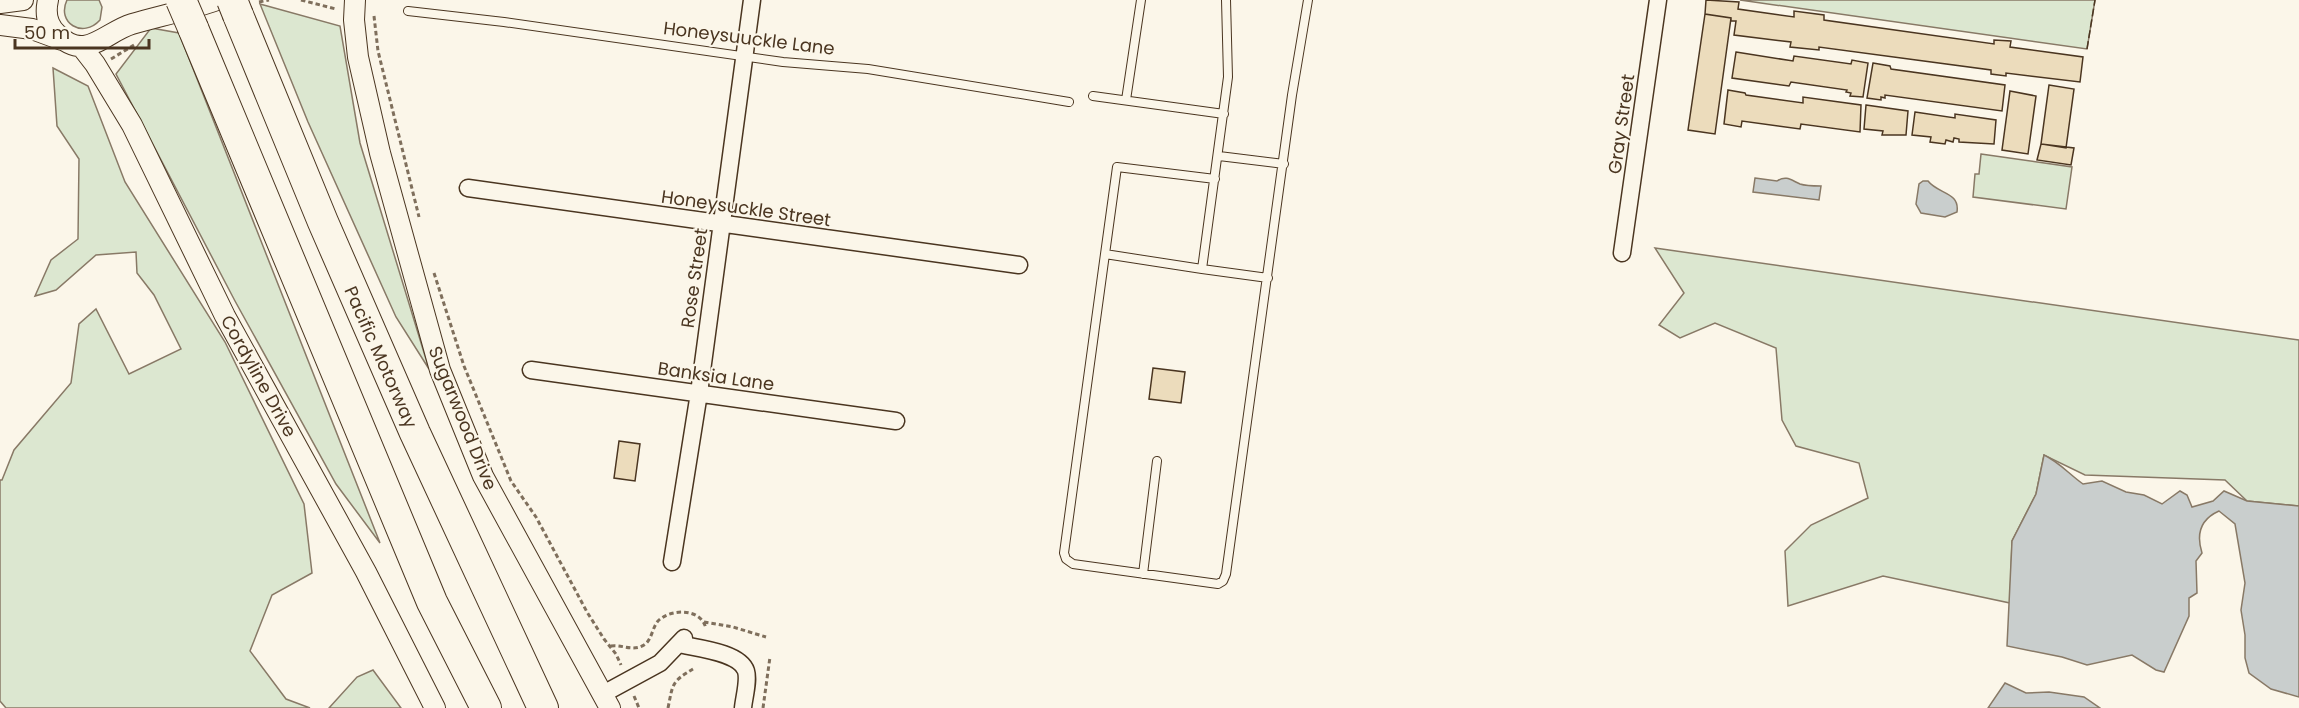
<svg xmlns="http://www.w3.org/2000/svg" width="2299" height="708" font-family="Poppins,sans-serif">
  <rect width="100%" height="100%" fill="#fbf6e9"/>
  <path fill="#dce7d0" stroke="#887966" stroke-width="1.5" d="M67,0H99L102,7L100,20C83,39 56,23 67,0Z
    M1740,0H2095L2087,49Z
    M260,4L340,26L360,143L429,369L396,317L308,122Z
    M151,28L179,33L380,543L336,484L235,301L116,74Z
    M53,68L88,86L125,182L225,342L304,504L312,573L272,595L250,651L286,699L310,708H6L0,701V480H2L14,450L71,383L79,324L96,309L129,374L181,349L154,295L137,273L136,252L96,255L56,290L35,296L51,260L78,239L79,159L57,126Z
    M1981,154L2072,167L2066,209L1973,197L1975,174H1979Z
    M1655,248L2299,340V506L2247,501L2225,480L2085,475L2044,455L2036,494L2012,541L2010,603L1883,576L1788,606L1785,551L1811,525L1868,498L1859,463L1796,446L1782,420L1776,348L1715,323L1680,338L1659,325L1684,293Z
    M373,670L401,708H329L357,677Z"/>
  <path fill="#c9cecd" stroke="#887966" stroke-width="1.5" d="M1755,178L1777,181C1786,175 1791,180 1800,184C1806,186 1815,186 1821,186L1819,200L1753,192Z
    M1923,181H1928C1938,194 1960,192 1957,212L1945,217L1921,213L1916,204L1919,184Z
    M2044,455C2059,462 2069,474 2083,484L2102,481L2126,492L2144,495L2162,504L2180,491L2187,495L2192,507L2213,501L2224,491L2247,501L2299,506V697L2271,689L2249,673L2245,658V635L2241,610L2245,583L2235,524L2219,511C2201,519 2196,534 2202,553L2196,561L2197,593L2189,598V616L2164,672L2156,670L2132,655L2087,665L2062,657L2007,646L2012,541L2036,494Z
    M2005,683L2026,693L2049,692L2084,697L2100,708H1988Z"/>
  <path fill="#ecdcbc" stroke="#4a3520" stroke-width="1.5" d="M1706,0L1739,2L1738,9L1794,17V11L1824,15V20L1994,44V40L2011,41L2010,47L2083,57L2080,82L2006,73V76L1991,74V70L1819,47V50L1790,47L1791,42L1734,35L1736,21H1731V18L1705,14Z
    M1705,14L1731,18L1715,134L1688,130Z
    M1736,52L1793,61L1794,56L1851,64L1852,60L1868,63L1863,97L1850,96L1851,93L1846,92L1847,90L1791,82L1789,86L1732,78Z
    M1873,63L1890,66L1891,69L2005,85L2002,111L1885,95V98L1881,97V100L1867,98Z
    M2049,85L2074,89L2066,148L2041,144Z
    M1728,90L1745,93L1746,95L1803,103V97L1861,105L1860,132L1801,124L1800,129L1742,121L1741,127L1724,124Z
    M2010,91L2036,96L2028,154L2002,150Z
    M1866,105L1908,111L1906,135H1882L1883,131L1864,129Z
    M1915,112L1955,118V114L1996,120L1994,144L1959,142V139L1954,138L1953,142L1946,140L1945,144L1930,142L1931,137L1912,135Z
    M2041,144L2074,148L2071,165L2037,160Z
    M1153,368L1185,372L1181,403L1149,399Z
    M619,441L640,444L635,481L614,478Z"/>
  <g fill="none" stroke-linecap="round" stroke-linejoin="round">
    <g stroke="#4a3520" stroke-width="10">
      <path id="service" d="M1226,0L1228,77L1202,269L1105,254L1064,553L1066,559L1073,564L1218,584L1223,581L1226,574L1292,95L1308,0
        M408,11L504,22L783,62L868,69L1069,102
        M1093,96L1224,114
        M1126,100L1141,0
        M1219,156L1284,164
        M1105,254L1117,167L1215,179
        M1202,269L1268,278
        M1143,574L1157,461"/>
    </g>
    <g stroke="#4a3520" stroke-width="19">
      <path id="minor" d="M468,188L1019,265
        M1622,253L1658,0
        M531,370L896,421
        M672,562L699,393L752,0
        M679,644C696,648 740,652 746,671C749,681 744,697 743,708
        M603,694L660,663L684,638"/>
    </g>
    <g stroke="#4a3520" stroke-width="22">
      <path id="tertiary" d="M48,0C45,13 47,25 57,34C85,63 105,32 132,24C160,16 189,10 217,0
        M355,0L354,20L358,57L380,153L440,370L483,476L610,708
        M0,3L23,0
        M0,25L32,29L62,40
        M81,46L95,64L132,125L225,316L366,572L435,708"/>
    </g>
    <g stroke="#4a3520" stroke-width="32">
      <path id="motorway" d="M238,15L323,222L415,433L543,708
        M193,28L432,602L486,708"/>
    </g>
    <path stroke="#7f6f5c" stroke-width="3" stroke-dasharray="4.5 3" stroke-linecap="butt" d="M301,0L336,9
      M259,2L269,0
      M374,16L378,51L419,217
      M111,59L134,45
      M434,273L464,366L511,481L536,517L587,612L604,639L616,654L621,665
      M704,622L733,627L766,637
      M611,646C621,644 633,652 644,645C652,640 652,628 658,621C671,608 702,608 706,629
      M634,696L639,708
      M668,708C673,684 671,682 693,669
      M763,708L770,657"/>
    <use href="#service" stroke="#fbf6e9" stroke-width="8"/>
    <use href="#minor" stroke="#fbf6e9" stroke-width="16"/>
    <use href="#tertiary" stroke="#fbf6e9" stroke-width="20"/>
    <use href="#motorway" stroke="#fbf6e9" stroke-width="30"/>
    <g stroke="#4a3520" stroke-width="32" stroke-linecap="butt">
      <path id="motorway-bridge" d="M181,0L193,28
        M232,0L238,15"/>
    </g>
    <use href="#motorway-bridge" stroke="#fbf6e9" stroke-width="30"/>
    <path stroke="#4a3520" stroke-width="1.5" stroke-dasharray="8 3" stroke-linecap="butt" d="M2087,49L2095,0"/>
  </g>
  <g text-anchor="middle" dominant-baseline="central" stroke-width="4.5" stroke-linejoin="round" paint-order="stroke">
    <g font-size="18" fill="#4a3520" stroke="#fbf6e9">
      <text transform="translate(749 38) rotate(7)">Honeysuuckle Lane</text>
      <text transform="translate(1621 124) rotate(-82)">Gray Street</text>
      <text transform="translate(746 208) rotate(8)">Honeysuckle Street</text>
      <text transform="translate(694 278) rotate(-82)">Rose Street</text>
      <text transform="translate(381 357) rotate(66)">Pacific Motorway</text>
      <text transform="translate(259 376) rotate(61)">Cordyline Drive</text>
      <text transform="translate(716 376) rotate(8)">Banksia Lane</text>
      <text transform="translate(463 418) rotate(68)">Sugarwood Drive</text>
    </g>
  </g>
  <path d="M15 39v9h134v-9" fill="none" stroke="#4a3520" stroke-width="3"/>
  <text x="24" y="39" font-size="18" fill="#4a3520" stroke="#fbf6e9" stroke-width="4.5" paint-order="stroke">50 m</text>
</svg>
